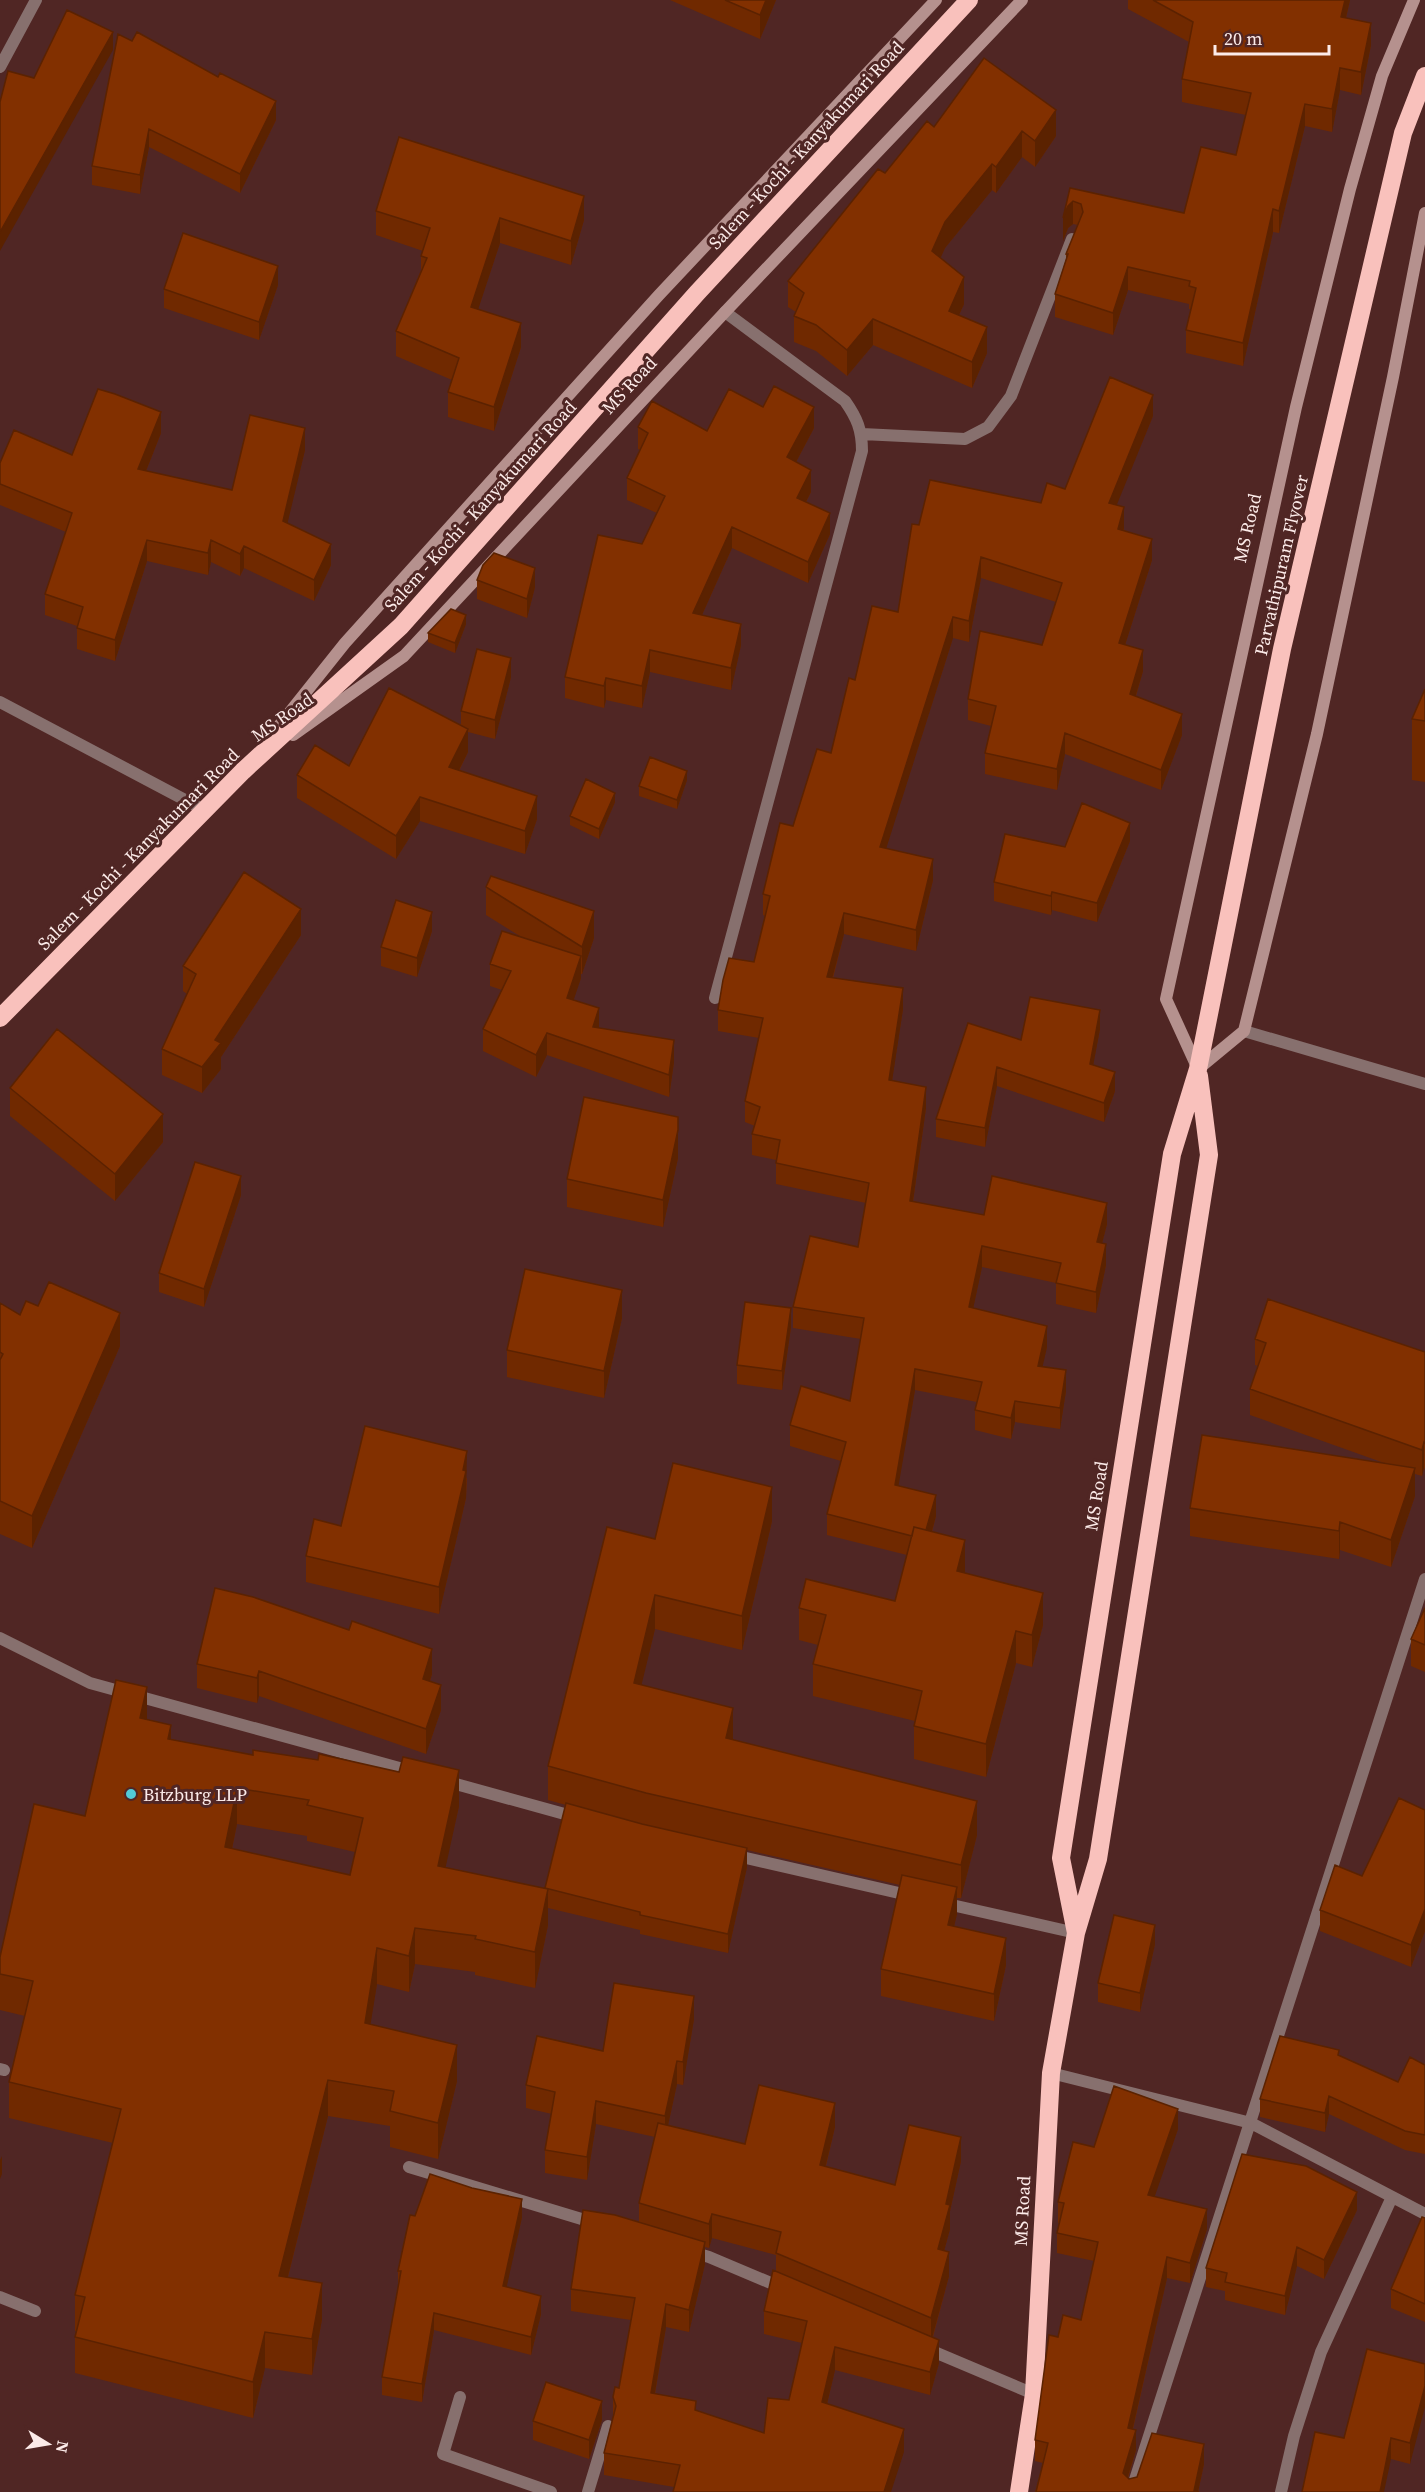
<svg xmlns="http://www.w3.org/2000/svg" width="1425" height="2492" font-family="'Source Serif 4',serif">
  <rect width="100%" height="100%" fill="#502624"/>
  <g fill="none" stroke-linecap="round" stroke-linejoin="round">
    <path stroke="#87706e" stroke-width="12" d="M0,67L36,0
      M862,434L965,439L988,427L1011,396L1072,239
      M0,702L204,810
      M715,998L862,451C862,430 857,418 845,401L725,312
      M1244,1031L1425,1084
      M0,1638L90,1683L414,1772
      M445,1781L579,1818
      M733,1855L912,1896
      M943,1903L1076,1933
      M0,2069L4,2070
      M1051,2073L1251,2123L1425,2214
      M409,2167L598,2224
      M689,2251L709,2257L785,2289
      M0,2297L35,2311
      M925,2348L1034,2394
      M460,2397L443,2454L551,2492
      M588,2492L608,2426
      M1131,2492L1425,1579
      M1281,2492L1294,2436L1321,2352L1392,2197"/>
    <path stroke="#b5918e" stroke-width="12" d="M1414,0L1382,76L1350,189L1296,407L1166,999L1198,1069L1244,1031L1317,734L1393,377L1425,213
      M293,735L404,656L725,312L1022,0
      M270,737L345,643L659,295L936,0"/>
    <path stroke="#f9c1bc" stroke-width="18" d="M0,1018L243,771L401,626L697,293L969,0
      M1076,1933L1061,1858L1172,1154L1198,1069L1282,649L1403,133L1425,76
      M1019,2492L1034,2394L1051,2073L1076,1933L1098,1859L1209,1155L1199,1076"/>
  </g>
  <path fill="#702900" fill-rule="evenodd" d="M670,0H776L760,39Z
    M1128,0H1350L1346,18L1371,45L1361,95L1340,90L1332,132L1305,126L1279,233L1273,232L1243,366L1186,353V330L1191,309H1189V304L1128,290L1113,335L1055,317V294L1066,259V254L1078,225L1073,224L1068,228L1063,241L1070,188L1184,213L1236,155L1246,115L1182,102V79L1189,42L1128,9Z
    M118,34L276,120L240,193L149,147L140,194L92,185V166Z
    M984,58L1056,136L1035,167L1022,157L996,193L992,190L945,248L940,258L964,304L959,315L987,353L972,388L873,345L847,376L816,351L794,342V316L796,312L788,307V281L885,173L934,127Z
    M376,211L584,220L571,265L500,243L478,309L521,347L494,431L448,417V392L452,380L396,356V331L421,270V256L423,251L376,235Z
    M278,285L259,340L164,308V289Z
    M763,407L814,428L796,462L811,492L806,502L830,534L808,583L732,548L702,615L741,645L731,690L650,672L642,708L606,700L604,708L565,698V677L642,544L657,513L627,500V478L640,450L638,449V427L707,431Z
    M1153,416L1116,505L1124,528V530L1152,560L1125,645L1143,671L1136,696L1182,735L1161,790L1065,754L1057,790L985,774V753L991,726L968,720V699L1042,645L1056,602L981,578L969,642L953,638L886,848L933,880L916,951L844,934L833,978L903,1009L892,1080L926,1108L913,1202L984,1215L1107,1224L1102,1243L1106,1265L1096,1313L1056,1304V1283L982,1267L973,1308L1047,1347L1042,1366L1066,1391L1060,1429L1015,1422L1011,1439L975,1430V1410L977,1402L915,1390L898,1485L936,1516L932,1532L965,1573L1043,1625L1032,1667L1016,1663L986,1777L914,1759V1726L915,1721L813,1696V1664L818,1645L799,1640V1608L895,1601L907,1555L827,1535V1514L841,1461L790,1446V1425L850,1401L861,1339L793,1328V1307L858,1247L866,1203L776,1184V1160L752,1155V1134L755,1126L745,1122V1101L759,1038L718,1031V1010L754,962L765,916L763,915V894L793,826L831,753L855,680L898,612L919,525L1041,503L1065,489Z
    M161,433L146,471L232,490L305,450L287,523L331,565L314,601L244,568L240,576L211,562L208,575L147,561L115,661L77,649V626L45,615V594L66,532L0,505V463L72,455Z
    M477,580L535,587L527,618L477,599Z
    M466,624L455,653L428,642V633Z
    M511,677L495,739L468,732V752L459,771L537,819L525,854L420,821L396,859L297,798V775L349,766L461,724V711Z
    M1425,689V782L1412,780V719Z
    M687,780L677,809L639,796V786Z
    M615,802L599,839L570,825V816Z
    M1130,841L1097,922L1052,910L1051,915L994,901V882L1065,847Z
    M486,887L594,938L582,974H581V978L573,1000L599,1028L674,1062L669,1097L547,1055L536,1077L483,1051V1029L502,990L490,986V964L523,938L486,915Z
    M432,931L417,977L381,966V947Z
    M301,935L221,1057V1069L202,1093L162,1075V1049L187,994L183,991V966Z
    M1100,1029L1093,1065L1115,1091L1104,1122L997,1086L985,1147L936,1137V1119L1021,1040Z
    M10,1088L163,1142L115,1201L10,1116Z
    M678,1158L663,1227L567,1207V1179Z
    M241,1195L204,1307L159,1292V1273Z
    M0,1303L20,1315L120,1346L32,1548L0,1534Z
    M622,1318L604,1398L507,1377V1350Z
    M791,1327L782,1390L737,1384V1365Z
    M1255,1339L1425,1352V1469L1424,1468L1422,1476L1415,1474V1496L1391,1567L1340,1550L1339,1559L1190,1536V1508L1387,1464L1250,1415V1389L1258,1366L1255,1365Z
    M467,1478L466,1498L439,1614L306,1582V1556L341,1526Z
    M772,1521L742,1650L655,1629L641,1685L733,1740L977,1835L961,1898H957V1914L954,1926L1006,1965L994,2021L881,1996V1969L900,1885L747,1850V1867L728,1953L640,1934V1930L548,1908V1925L535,1988L475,1975V1972L415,1964L409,1992L377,1984L370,2024L457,2081L438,2159L390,2147V2126L328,2116L288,2277L322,2319L312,2375L265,2368L253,2418L75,2373V2337L77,2331H75V2295L113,2143L9,2118V2082L25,2016L0,2010V1957L85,1816L147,1720L171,1739L459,1806L445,1867L545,1889L566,1805L548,1800V1766L655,1539ZM237,1824L307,1836V1841L355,1852L350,1875L232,1849Z
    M1425,1608V1672L1411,1666V1639Z
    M197,1664L432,1674L430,1681L441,1710L426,1754L259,1696L257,1703L197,1688Z
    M1425,1810V1931L1411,1967L1320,1931V1910L1362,1876Z
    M1155,1944L1140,2012L1098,2002V1983Z
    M694,2019L683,2085L677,2084L668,2125L745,2144L835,2127L826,2166L895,2185L961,2161L950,2211V2229L944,2251L949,2276L933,2337L939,2363L930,2395L835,2370L827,2404L904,2452L674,2487L604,2475V2453L613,2416V2397L619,2388L631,2320L571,2311V2289L639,2222V2203L655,2137L596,2124L587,2180L545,2173V2150L552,2114L526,2108V2085L603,2051ZM712,2238L776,2255V2272L764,2311V2334L802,2343L789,2400L764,2433L696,2411L655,2394L666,2327L689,2332L705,2264V2247L709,2248Z
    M1339,2055L1398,2082L1425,2065V2154L1405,2150L1329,2114L1325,2132L1260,2117V2099Z
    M1178,2129L1154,2197L1207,2229L1190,2283L1167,2278L1133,2429L1136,2450L1128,2478L1129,2479L1204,2464L1198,2492H1035L1043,2463L1035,2461V2440L1058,2337L1081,2320L1094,2261L1057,2253V2233L1059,2223H1058V2202L1094,2147Z
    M1357,2210L1324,2279L1297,2266L1285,2315L1225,2300V2291L1206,2287V2268Z
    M415,2216L522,2217L506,2287L541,2314L531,2355L434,2330L422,2402L382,2395V2377L398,2289V2271Z
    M1425,2218V2322L1391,2308V2289Z
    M1425,2364L1410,2464L1391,2459L1344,2438Z
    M602,2420L589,2459L533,2440V2421Z"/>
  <path fill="#5b2200" d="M766,0H776L760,39V15Z
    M1345,0H1350L1341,39V17Z
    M1371,23V45L1361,95V72Z
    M113,32V50L0,251V232Z
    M1340,68V90L1332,132V109Z
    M276,101V120L240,193V174Z
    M1305,104V126L1279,233V211Z
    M1056,110V136L1035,167V141Z
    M149,129V147L140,194V175Z
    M1022,131V157L996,193V167Z
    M992,164V190L945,248L932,277V251L945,222Z
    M584,196V220L571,265V241Z
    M1073,201V224L1068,228L1063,241V218L1068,206Z
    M1273,209V232L1243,366V343Z
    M500,218V243L471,331V307Z
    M278,266V285L259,340V322Z
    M1128,267V290L1113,335V313Z
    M964,277V304L949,337V311Z
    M873,319V345L847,376V350Z
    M521,323V347L494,431V407Z
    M987,327V353L972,388V362Z
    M1153,395V416L1109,524V503Z
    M814,407V428L787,479V457Z
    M161,412V433L138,491V469Z
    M305,428V450L283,542V521Z
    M811,470V492L797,519V498Z
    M1124,507V528L1118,550V529Z
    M830,513V534L808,583V562Z
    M732,527V548L693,635V613Z
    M1152,539V560L1119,664V643Z
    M147,540V561L115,661V640Z
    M211,540V562L208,575V553Z
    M331,544V565L314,601V580Z
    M244,546V568L240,576V554Z
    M981,557V578L969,642V621Z
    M535,568V587L527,618V599Z
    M466,615V624L455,653V643Z
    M953,617V638L880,868V847Z
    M741,624V645L731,690V668Z
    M650,650V672L642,708V686Z
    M1143,650V671L1130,715V694Z
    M511,658V677L495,739V720Z
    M606,678V700L604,708V686Z
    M1182,714V735L1161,790V770Z
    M468,729V752L449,790V767Z
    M1065,733V754L1057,790V769Z
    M687,771V780L677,809V800Z
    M615,793V802L599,839V829Z
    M537,796V819L525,854V831Z
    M420,797V821L396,859V836Z
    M1130,823V841L1097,922V903Z
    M933,859V880L916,951V930Z
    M1052,892V910L1051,915V896Z
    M301,909V935L221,1057V1069L202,1093V1067L215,1040Z
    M594,911V938L582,974V947Z
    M432,912V931L417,977V958Z
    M844,913V934L827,998V977Z
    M581,956V978L567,1020V998Z
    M903,988V1009L889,1101V1080Z
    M599,1008V1030L593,1027Z
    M1100,1010V1029L1090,1082V1064Z
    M547,1033V1055L536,1077V1055Z
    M674,1040V1062L669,1097V1075Z
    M997,1067V1086L985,1147V1128Z
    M1115,1072V1091L1104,1122V1103Z
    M926,1087V1108L910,1222V1201Z
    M163,1114V1142L115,1201V1174Z
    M678,1130V1158L663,1227V1200Z
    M241,1176V1195L204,1307V1289Z
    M1107,1203V1224L1097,1263V1242Z
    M1106,1244V1265L1096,1313V1292Z
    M982,1246V1267L969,1328V1307Z
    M622,1290V1318L604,1398V1371Z
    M791,1308V1327L782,1390V1371Z
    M120,1313V1346L32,1548V1516Z
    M1047,1326V1347L1038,1387V1366Z
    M915,1369V1390L895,1506V1485Z
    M1066,1370V1391L1060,1429V1408Z
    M1015,1401V1422L1011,1439V1418Z
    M1424,1442V1468L1422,1476V1450Z
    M467,1451L466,1498L439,1614V1587Z
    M1415,1468V1496L1391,1567V1540Z
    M772,1487V1521L742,1650V1616Z
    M936,1495V1516L924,1560V1539Z
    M1340,1522V1550L1339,1559V1531Z
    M965,1540V1572L957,1603V1571Z
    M1043,1593V1625L1032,1667V1635Z
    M655,1595V1629L634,1716V1683Z
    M1016,1631V1663L986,1777V1744Z
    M432,1649V1674L423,1703V1679Z
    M259,1671V1696L257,1703V1678Z
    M441,1685V1710L426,1754V1729Z
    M147,1687V1723L140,1718Z
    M733,1708V1741L726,1738Z
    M171,1725V1761L168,1739Z
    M459,1770V1806L438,1902V1866Z
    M237,1788V1824L225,1883V1847Z
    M977,1801V1835L961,1898V1865Z
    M747,1848V1867L728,1953V1934Z
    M957,1887V1914L948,1952V1925Z
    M548,1889V1925L535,1988V1952Z
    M1425,1909V1931L1411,1967V1945Z
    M1155,1925V1944L1140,2012V1993Z
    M415,1928V1964L409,1992V1956Z
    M1006,1938V1965L994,2021V1994Z
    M377,1948V1984L365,2059V2023Z
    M694,1996V2019L683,2085V2062Z
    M457,2045V2081L438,2159V2123Z
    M677,2061V2084L665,2139V2116Z
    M328,2080V2116L279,2312V2276Z
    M1329,2096V2114L1325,2132V2113Z
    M596,2101V2124L587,2180V2157Z
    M835,2103V2127L820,2189V2165Z
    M1178,2109V2129L1148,2216V2195Z
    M961,2137V2161L950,2211V2229L938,2273V2249L946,2204Z
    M2,2156V2174L0,2179V2160Z
    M1357,2192V2210L1324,2279V2260Z
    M522,2199V2217L503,2304V2286Z
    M1207,2209V2229L1190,2283V2263Z
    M712,2214V2238L709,2248V2224Z
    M705,2242V2264L689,2332V2310Z
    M1297,2247V2266L1285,2315V2296Z
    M949,2252V2276L931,2342V2318Z
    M1167,2257V2278L1128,2449V2428Z
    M322,2283V2319L312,2375V2339Z
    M541,2296V2314L531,2355V2337Z
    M666,2304V2327L651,2416V2393Z
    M434,2313V2330L422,2402V2384Z
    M265,2332V2368L253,2418V2382Z
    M939,2340V2363L930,2395V2372Z
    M835,2347V2370L822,2425V2402Z
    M1425,2386V2407L1410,2464V2443Z
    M602,2401V2420L589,2459V2440Z
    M904,2429V2452L891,2492H884Z
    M1136,2430V2450L1123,2492V2473Z
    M1391,2438V2459L1384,2492H1380Z
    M1204,2444V2464L1198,2492H1194Z"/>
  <path fill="#823000" stroke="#5b2200" stroke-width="1.5" fill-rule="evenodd" d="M725,0H766L760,15Z
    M1153,0H1345L1341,17L1371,23L1361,72L1340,68L1332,109L1305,104L1279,211L1273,209L1243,343L1186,330L1196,288L1189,286L1190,281L1128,267L1113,313L1055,294L1068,254H1066L1083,212L1081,204L1073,201L1068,206L1063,218L1070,188L1184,213L1201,147L1236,155L1251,93L1182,79L1193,22Z
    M67,10L113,32L0,232V102L8,71L34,78Z
    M137,32L218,77L220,73L276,101L240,174L149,129L140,175L92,166L118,34L132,41Z
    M984,58L1056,110L1035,141L1022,131L996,167L992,164L945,222L932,251L964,277L949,311L987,327L972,362L873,319L847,350L816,325L794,316L804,293L788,281L878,169L885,173L927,121L934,127Z
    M399,137L584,196L571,241L500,218L471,307L521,323L494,407L448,392L459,358L396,331L427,258L421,256L430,228L376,211Z
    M183,233L278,266L259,322L164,289Z
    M1110,377L1153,395L1109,503L1124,507L1118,529L1152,539L1119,643L1143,650L1130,694L1182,714L1161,770L1065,733L1057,769L985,753L996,706L968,699L980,631L1042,645L1062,583L981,557L969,621L953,617L880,847L933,859L916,930L844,913L827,977L903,988L889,1080L926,1087L910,1201L984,1215L992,1176L1107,1203L1097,1242L1106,1244L1096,1292L1056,1283L1061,1263L982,1246L969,1307L1047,1326L1038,1366L1066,1370L1060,1408L1015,1401L1011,1418L975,1410L982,1382L915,1369L895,1485L936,1495L926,1530L914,1527L912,1536L827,1514L846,1442L790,1425L801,1386L850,1401L864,1318L793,1307L810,1236L858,1247L869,1183L776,1163L780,1140L752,1134L760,1107L745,1101L763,1018L718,1010L723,980L729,958L754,962L770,896L763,894L780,823L793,826L817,749L831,753L849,678L855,680L872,606L898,612L912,524L919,525L930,480L1041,503L1047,483L1065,489Z
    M774,386L814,407L787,457L811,470L797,498L830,513L808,562L732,527L693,613L741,624L731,668L650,650L642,686L606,678L604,686L565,677L598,535L642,544L665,496L627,478L648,433L638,427L652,401L707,431L729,389L763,407Z
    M98,389L115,394L161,412L138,469L232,490L250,415L305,428L283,521L331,544L314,580L244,546L240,554L211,540L208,553L147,540L115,640L77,628L83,607L45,594L72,513L0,484V463L14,430L72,455Z
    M494,553L535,568L527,599L477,580L483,565Z
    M451,609L466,615L455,643L428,633Z
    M477,649L511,658L495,720L461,711Z
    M389,688L468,729L449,767L537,796L525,831L420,797L396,836L297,775L315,745L349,766Z
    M1425,689V721L1412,719Z
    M650,757L687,771L677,800L639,786Z
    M586,779L615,793L599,829L570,816Z
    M1082,803L1130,823L1097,903L1052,892L1051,896L994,882L1005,834L1065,847Z
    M244,872L301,909L215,1040L221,1043L202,1067L162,1049L196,974L183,966Z
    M491,876L594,911L582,947L486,887Z
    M396,900L432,912L417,958L381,947Z
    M502,931L581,956L567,998L599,1008L593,1027L674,1040L669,1075L547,1033L536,1055L483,1029L511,971L490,964Z
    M1030,997L1100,1010L1090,1064L1115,1072L1104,1103L997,1067L985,1128L936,1119L968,1023L1021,1040Z
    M57,1029L163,1114L115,1174L10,1088Z
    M584,1097L678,1117V1130L663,1200L567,1179Z
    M195,1162L241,1176L204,1289L159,1273Z
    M525,1269L622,1290L604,1371L507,1350Z
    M49,1282L120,1313L32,1516L0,1501V1360L3,1354L0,1352V1303L20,1315L26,1301L38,1306Z
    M1268,1299L1425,1352V1443L1424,1442L1422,1450L1250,1389L1266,1343L1255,1339Z
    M745,1302L791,1308L782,1371L737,1365Z
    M365,1426L467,1451L463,1470L466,1471L439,1587L306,1556L314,1519L341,1526Z
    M1202,1435L1415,1468L1391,1540L1340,1522L1339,1531L1190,1508Z
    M673,1463L772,1487L742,1616L655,1595L634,1683L733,1708L726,1738L977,1801L961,1865L646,1793L548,1766L607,1527L655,1539Z
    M914,1527L965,1540L957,1571L1043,1593L1032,1635L1016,1631L986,1744L914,1726L922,1691L813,1664L826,1615L799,1608L806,1579L895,1601Z
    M215,1588L253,1597L349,1630L352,1621L432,1649L423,1679L441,1685L426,1729L259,1671L257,1678L197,1664Z
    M1425,1608V1645L1411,1639Z
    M116,1680L147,1687L140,1718L171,1725L168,1739L253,1755V1750L318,1760L319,1754L399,1772L403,1757L459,1770L438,1866L548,1889L535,1952L475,1939L476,1936L415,1928L409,1956L377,1948L365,2023L457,2045L438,2123L390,2111L394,2091L328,2080L279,2276L322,2283L312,2339L265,2332L253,2382L75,2337L85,2297L75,2295L121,2109L9,2082L33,1981L0,1974V1957L34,1804L85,1816ZM237,1788L309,1800L307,1805L363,1818L350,1875L225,1847Z
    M1399,1798L1425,1810V1909L1411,1945L1320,1910L1335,1865L1362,1876Z
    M566,1803L642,1824L747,1848L728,1934L640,1915V1912L545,1888Z
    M902,1875L957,1887L948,1925L1006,1938L994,1994L881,1969Z
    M1114,1915L1155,1925L1140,1993L1098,1983Z
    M614,1983L694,1996L683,2062L677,2061L665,2116L596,2101L587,2157L545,2150L555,2092L526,2085L537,2036L603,2051Z
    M1280,2036L1339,2050L1338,2055L1398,2082L1410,2057L1425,2065V2135L1405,2131L1329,2096L1325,2113L1260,2099Z
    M759,2085L835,2103L820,2165L895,2185L909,2125L961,2137L946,2204L950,2205L938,2249L949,2252L931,2318L776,2253L781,2232L712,2214L709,2224L639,2203L658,2123L745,2144Z
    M1114,2086L1178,2109L1148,2195L1207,2209L1190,2263L1167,2257L1128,2428L1136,2430L1123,2473L1129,2479L1137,2477L1152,2433L1204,2444L1194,2491L1199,2492H1036L1048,2443L1035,2440L1049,2335L1058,2337L1063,2315L1081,2320L1098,2242L1057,2233L1064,2203L1058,2202L1073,2142L1094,2147Z
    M1242,2154L1306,2166L1357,2192L1324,2260L1297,2247L1285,2296L1225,2282L1227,2273L1206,2268Z
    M430,2174L472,2188L522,2199L503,2286L541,2296L531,2337L434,2313L422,2384L382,2377L401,2271H398L410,2215L415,2216Z
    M583,2210L615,2215L705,2242L689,2310L666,2304L651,2393L696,2401L695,2410L764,2433L768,2398L789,2400L807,2321L764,2311L773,2270L939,2340L930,2372L835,2347L822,2402L904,2429L884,2492H673L680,2465L604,2453L616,2406L613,2397L615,2387L619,2388L635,2298L571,2289Z
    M1422,2217L1425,2218V2304L1391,2289Z
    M1367,2349L1425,2364V2386L1410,2443L1391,2438L1380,2492H1302L1315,2432L1344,2438Z
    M546,2382L602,2401L589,2440L533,2421Z"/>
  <circle fill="#52cbd7" stroke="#502624" stroke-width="2" cx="131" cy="1794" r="6"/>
  <g text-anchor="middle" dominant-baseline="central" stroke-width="6" stroke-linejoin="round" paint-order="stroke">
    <g font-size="18" fill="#fcebe9" stroke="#502624">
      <text transform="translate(806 145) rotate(-47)">Salem - Kochi - Kanyakumari Road</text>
      <text transform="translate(629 385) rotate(-47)">MS Road</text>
      <text transform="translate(480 506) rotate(-48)">Salem - Kochi - Kanyakumari Road</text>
      <text transform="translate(1247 528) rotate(-77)">MS Road</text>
      <text transform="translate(1281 565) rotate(-77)">Parvathipuram Flyover</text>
      <text transform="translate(282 717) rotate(-35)">MS Road</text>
      <text transform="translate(138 849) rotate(-45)">Salem - Kochi - Kanyakumari Road</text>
      <text transform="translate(1096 1496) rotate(-81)">MS Road</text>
      <text transform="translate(1022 2211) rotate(-87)">MS Road</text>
    </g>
    <g font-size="18" fill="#fcebe9" stroke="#502624" text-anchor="start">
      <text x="143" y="1794">Bitzburg LLP</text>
    </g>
  </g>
  <g transform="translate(48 2444) rotate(101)" stroke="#502624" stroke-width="4.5" paint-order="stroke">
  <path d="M0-4.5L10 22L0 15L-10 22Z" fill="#fcebe9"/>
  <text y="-9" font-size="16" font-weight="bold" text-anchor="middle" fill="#fcebe9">N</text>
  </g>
  <path d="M1215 45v9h114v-9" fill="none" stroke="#fcebe9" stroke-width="3"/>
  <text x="1224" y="45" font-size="18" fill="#fcebe9" stroke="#502624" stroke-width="4.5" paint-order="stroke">20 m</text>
</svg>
